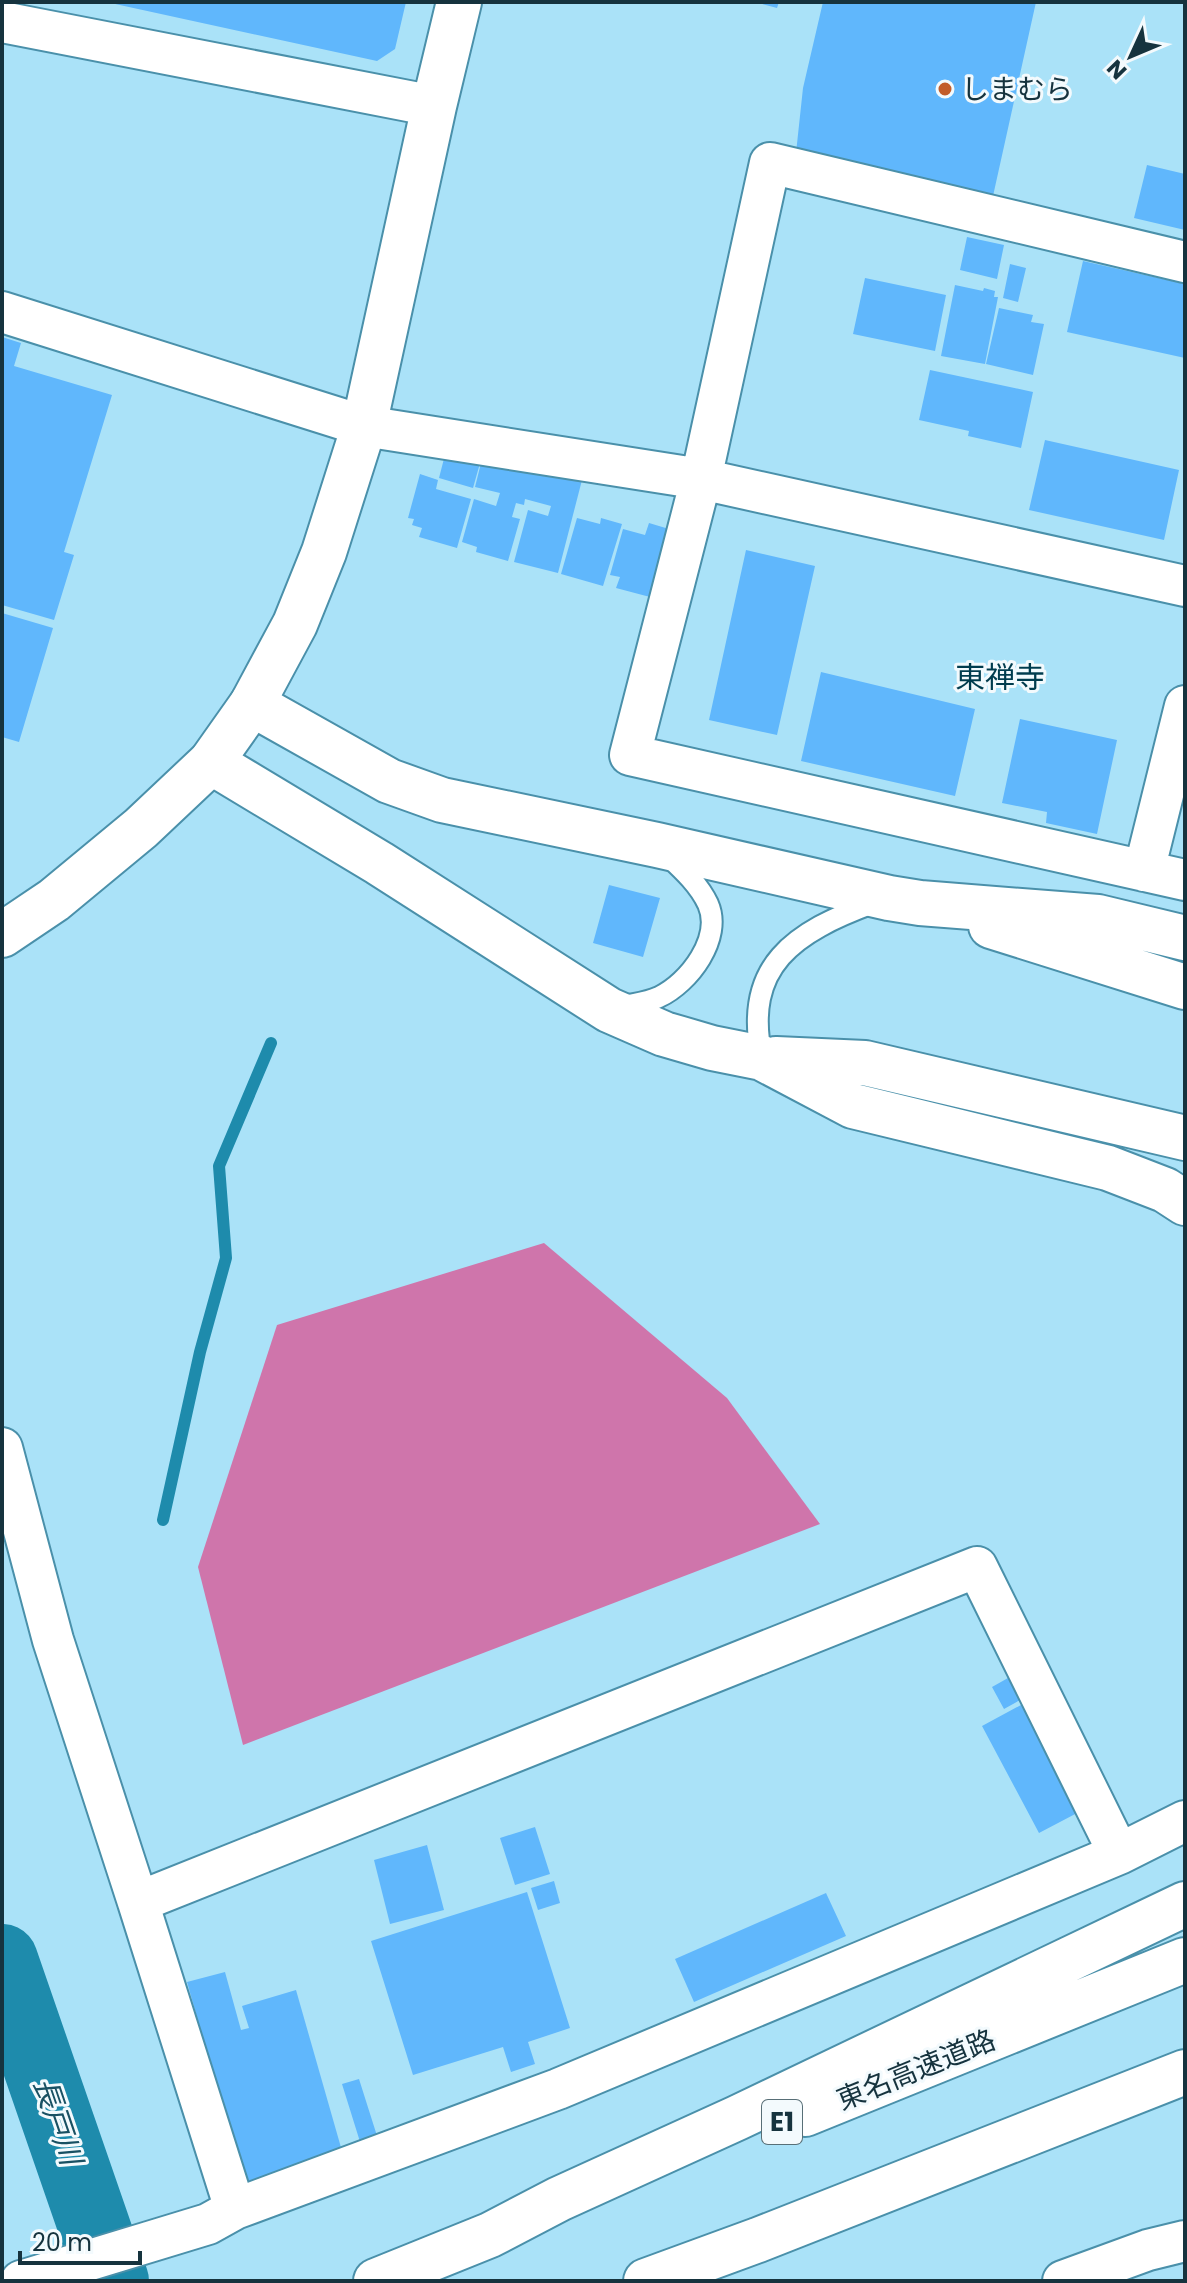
<svg xmlns="http://www.w3.org/2000/svg" width="1187" height="2283" font-family="Poppins,'Noto Sans JP',sans-serif">
  <rect width="100%" height="100%" fill="#aae2f8"/>
  <path fill="#cf75ab" d="M544,1243L727,1398L820,1524L243,1745L198,1567L277,1325Z"/>
  <g fill="none" stroke-linecap="round" stroke-linejoin="round">
    <path stroke="#1e8bac" stroke-width="12" d="M163,1520L200,1352L226,1258L219,1166L271,1043"/>
    <path stroke="#1e8bac" stroke-width="72" d="M2,1960L113,2281"/>
  </g>
  <path fill="#60b7fc" d="M106,2H406L395,49L377,61Z
    M755,2H779L777,8Z
    M823,2H1036L993,196L796,153L803,88Z
    M1147,165L1185,174V230L1134,218Z
    M967,237L1004,245L997,279L960,270Z
    M1083,261L1185,284V358L1067,332Z
    M1010,264L1026,268L1018,302L1003,298Z
    M865,278L946,295L935,351L853,334Z
    M955,285L983,291L984,288L995,291L994,297H998L985,364L941,356Z
    M999,308L1033,315L1031,322L1044,324L1033,375L986,364Z
    M2,337L21,343L14,366L112,395L64,552L74,555L54,620L2,605Z
    M930,370L1033,392L1021,448L968,436L969,431L919,420Z
    M1045,440L1179,470L1164,540L1029,510Z
    M447,447L482,456L473,488L439,478Z
    M483,455L582,480L558,573L514,562L528,510L548,516L551,506L525,499L524,505L516,503L512,517L520,519L508,561L476,552L477,547L462,542L474,499L496,506L500,493L475,487Z
    M420,474L438,480L436,489L471,499L457,548L419,537L422,528L412,525L414,519L408,518Z
    M577,518L600,524L601,518L622,524L603,586L561,574Z
    M649,523L669,529L650,597L616,588L620,577L610,575L623,529L645,535Z
    M746,550L815,566L777,735L709,720Z
    M2,613L53,628L19,742L2,737Z
    M821,672L975,709L955,796L801,761Z
    M1020,719L1117,740L1097,834L1046,823L1047,812L1002,803Z
    M609,885L660,898L643,957L593,943Z
    M1008,1678L1020,1700L1004,1709L992,1687Z
    M1021,1705L1079,1812L1039,1833L982,1726Z
    M535,1827L550,1874L515,1885L500,1838Z
    M427,1845L444,1910L390,1924L374,1860Z
    M554,1881L560,1903L538,1910L531,1888Z
    M527,1892L570,2028L528,2042L535,2064L511,2072L503,2047L413,2075L371,1941Z
    M826,1893L846,1936L694,2002L675,1959Z
    M225,1972L241,2030L249,2028L242,2006L296,1990L344,2158L245,2186L187,1982Z
    M359,2079L378,2139L361,2145L342,2084Z"/>
  <g fill="none" stroke-linecap="round" stroke-linejoin="round">
    <g stroke="#4a90aa" stroke-width="24">
      <path id="lane" d="M616,1008C630,1004 647,1003 659,997C689,983 723,938 708,904C699,885 684,871 668,856
        M762,1058C742,965 795,932 873,903"/>
    </g>
    <g stroke="#4a90aa" stroke-width="44">
      <path id="street" d="M2,22L434,106
        M1185,262L770,163L701,479L630,755L1185,880
        M2,312L364,426L701,479L1185,586
        M1144,871L1185,706
        M2,1448L53,1640L138,1902
        M235,2209L138,1902L977,1567L1119,1854
        M21,2281L208,2224L235,2209L558,2089L1119,1854L1185,1821
        M1063,2281L1148,2250L1185,2241"/>
    </g>
    <g stroke="#4a90aa" stroke-width="48">
      <path id="secondary" d="M2,935L54,900L141,828L211,762L252,704L295,624L324,552L364,426L434,106L459,2"/>
    </g>
    <g stroke="#4a90aa" stroke-width="48">
      <path id="highway" d="M252,704L389,781L442,800L657,845L889,898L920,903L1098,917L1185,938
        M211,762L379,863L609,1010L664,1034L712,1048L762,1058L853,1106L1108,1168L1165,1190L1185,1203
        M991,926L1185,987
        M776,1059L865,1063L1185,1138
        M805,2114L1185,1960
        M376,2281L490,2235L559,2199L737,2118L1185,1904
        M646,2281L758,2240L1185,2072"/>
    </g>
    <use href="#lane" stroke="#fff" stroke-width="20"/>
    <use href="#street" stroke="#fff" stroke-width="40"/>
    <use href="#secondary" stroke="#fff" stroke-width="44"/>
    <use href="#highway" stroke="#fff" stroke-width="44"/>
  </g>
  <circle fill="#c25d2b" stroke="#f3fafd" stroke-width="3" cx="945" cy="89" r="8"/>
  <g text-anchor="middle" dominant-baseline="central" stroke-width="6" stroke-linejoin="round" paint-order="stroke">
    <rect fill="#f3fafd" stroke="#586f77" stroke-width="2" x="762" y="2100" width="40" height="44" rx="6"/>
    <g font-size="26" font-weight="bold" fill="#16333e">
      <text x="782" y="2122">E1</text>
    </g>
    <g font-size="28" fill="#16333e" stroke="#f3fafd" text-anchor="start">
      <text x="961" y="89">しまむら</text>
    </g>
    <g font-size="28" fill="#16333e" stroke="#f3fafd">
      <text transform="translate(916 2070) rotate(-22)">東名高速道路</text>
    </g>
    <g font-size="30" fill="#003c4e" stroke="#f3fafd">
      <text x="1000" y="677">東禅寺</text>
    </g>
    <g font-size="30" font-style="italic" fill="#195163" stroke="#f3fafd">
      <text transform="translate(58 2121) rotate(71)">長戸川</text>
    </g>
  </g>
  <rect width="1187" height="2283" fill="none" stroke="#16333e" stroke-width="8"/>
  <g transform="translate(1131 56) rotate(226)" stroke="#f3fafd" stroke-width="6" paint-order="stroke">
  <path d="M0-6L14 30L0 20L-14 30Z" fill="#16333e"/>
  <text y="-12" font-size="22" font-weight="bold" text-anchor="middle" fill="#16333e">N</text>
  </g>
  <path d="M20 2251v12h120v-12" fill="none" stroke="#16333e" stroke-width="4"/>
  <text x="32" y="2251" font-size="24" fill="#16333e" stroke="#f3fafd" stroke-width="6" paint-order="stroke">20 m</text>
</svg>
